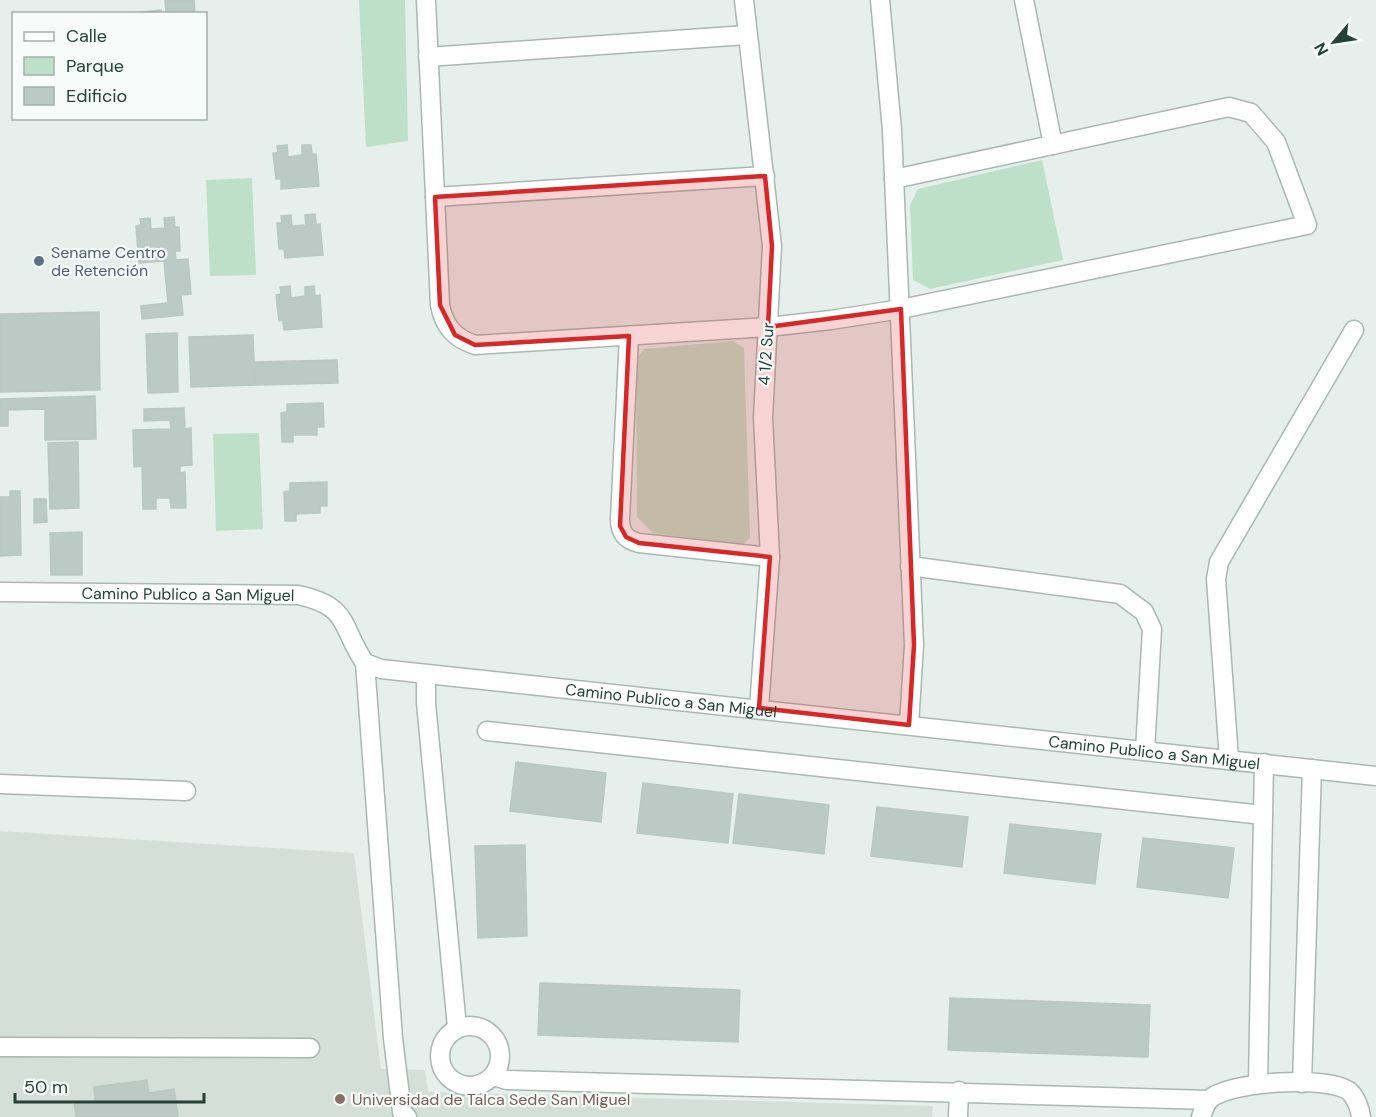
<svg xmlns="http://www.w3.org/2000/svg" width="1376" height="1117" font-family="'DM Sans',sans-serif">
  <rect width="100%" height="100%" fill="#e6efeb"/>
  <path fill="#d4dfda" d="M0,831L354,853L381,1069L425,1070L428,1092L933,1106L932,1117H0Z"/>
  <path fill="#bfe0c8" d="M359,0H405L408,141L366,147Z
    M1042,160L1063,260L930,289L913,280L910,205L918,189Z
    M252,178L256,275L210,276L206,180Z
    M733,341L744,348L750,538L742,545L653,533L637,517L636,360L644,349Z
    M259,433L263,529L216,531L213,434Z"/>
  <path fill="#bbcac4" stroke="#b8c9c2" stroke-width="1.5" d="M165,0H194L195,11L166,13Z
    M161,10V14H131V13Z
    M287,145L288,157L302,155V145H311L312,154H316L319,186L281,189V179H276L273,153H278L277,146Z
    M315,214L316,224H320L323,255L285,258L284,249H279L277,223H282L281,216L291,215L292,226L306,225L305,215Z
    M174,217L175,227H179L180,251H175L176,260L188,259L191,294L181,295L183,315L142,319L141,306L168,303L164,261L139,263L136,226L141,225L140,219L150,218L151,229L165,228L164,218Z
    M290,286L291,298L305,296V287L314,286L315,296L320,295L322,327L284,330L283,320L279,321L276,295L281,294L280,287Z
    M99,312L100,390L0,392V314Z
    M177,333L178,392L148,393L146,334Z
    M253,335L255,385L191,387L189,337Z
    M337,360L338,383L255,385L254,362Z
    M95,396L96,439L45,440V409L8,410V426H0V399Z
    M323,403L324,427H317V435H293V442H282L281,413L287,412V404Z
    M184,408L185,429L191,428L192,465L180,466V473L185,472L186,508H171L170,498H156V509H143L142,466L134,467L133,430L171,429L170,420L144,421V409Z
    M78,442L79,508L50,509L48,443Z
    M327,482V506H320V513L296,514V521H285L284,492L290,491V483Z
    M10,491H20L21,555L0,556V497H10Z
    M34,499H46L47,522L34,523Z
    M82,532V575H51L50,533Z
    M516,762L606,773L601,822L510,811Z
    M643,783L733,794L728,843L637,833Z
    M739,794L829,805L824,854L733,843Z
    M877,807L968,817L962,867L871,856Z
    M1010,824L1101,834L1095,884L1004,873Z
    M1143,838L1234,848L1228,898L1137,887Z
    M525,845L527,936L478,938L475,846Z
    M540,983L740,990L738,1042L538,1035Z
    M950,998L1150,1005L1148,1057L948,1050Z
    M147,1080L149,1093L174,1089L178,1117H76L74,1103L95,1101L94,1087Z"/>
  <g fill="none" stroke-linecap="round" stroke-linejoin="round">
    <g stroke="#a8b8b2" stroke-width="21">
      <g id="minor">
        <path d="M426,0L440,305C444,326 454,338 475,345L768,327L831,320L901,309L1307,225L1276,142L1251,113L1229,107L894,179"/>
        <path d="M744,0L772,246L763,418L770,557L759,708"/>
        <path d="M880,0L892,130L914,645L909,725"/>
        <path d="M1024,0L1053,145"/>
        <path d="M428,57L747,35"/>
        <path d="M435,197L765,176"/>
        <path d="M629,336L620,519C620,533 626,540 639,543L770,557"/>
        <path d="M910,566L1120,594L1144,612L1152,629L1145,751"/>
        <path id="s1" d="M0,592L298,595C351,606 340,627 365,663L381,669L1376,776"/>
        <path d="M365,663L393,1038L402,1112L407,1117"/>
        <path d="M426,674V703L457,1027"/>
        <path d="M487,731L1263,815"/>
        <path d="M1229,759L1216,579L1219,562L1354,330"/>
        <path d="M0,784L186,791"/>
        <circle cx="470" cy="1056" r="30"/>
        <path d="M0,1047L310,1048"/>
        <path d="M493,1076L507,1080L1209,1100"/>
        <path d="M1258,1082L1264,763"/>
        <path d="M1302,1083L1312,769"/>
        <path d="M958,1117L959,1091"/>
        <path d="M1201,1117C1203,1112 1205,1104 1209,1100C1227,1081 1331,1075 1350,1092C1356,1098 1360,1109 1361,1117"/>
      </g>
    </g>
    <use href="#minor" stroke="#fff" stroke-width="18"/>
  </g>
  <path fill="#d62828" fill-opacity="0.2" stroke="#d62828" stroke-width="4.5" stroke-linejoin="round" d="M765,176L772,246L768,327L901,309L914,645L909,725L759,708L770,557L639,543L626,537L620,526L629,336L475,345L455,335L440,305L435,197Z"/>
  <circle fill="#5c6f8a" stroke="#f7fbf9" stroke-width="2" cx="39" cy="261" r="6"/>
  <circle fill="#8d6e63" stroke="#f7fbf9" stroke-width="2" cx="340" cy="1099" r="6"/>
  <g text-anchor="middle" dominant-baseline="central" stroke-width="4.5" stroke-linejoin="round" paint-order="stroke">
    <g font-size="16" fill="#4e5e75" stroke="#f7fbf9" text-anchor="start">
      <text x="51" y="252">Sename Centro<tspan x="51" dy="18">de Retención</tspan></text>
    </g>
    <g font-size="16" fill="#24423a" stroke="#f7fbf9">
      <text transform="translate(766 354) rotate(-86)">4 1/2 Sur</text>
      <text stroke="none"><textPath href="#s1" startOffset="188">Camino Publico a San Miguel</textPath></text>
      <text stroke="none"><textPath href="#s1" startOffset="708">Camino Publico a San Miguel</textPath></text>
      <text stroke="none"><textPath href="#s1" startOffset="1194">Camino Publico a San Miguel</textPath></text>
    </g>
    <g font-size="16" fill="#785e54" stroke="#f7fbf9" text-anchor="start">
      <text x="352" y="1099">Universidad de Talca Sede San Miguel</text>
    </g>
  </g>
  <rect x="12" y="12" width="195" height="108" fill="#f7fbf9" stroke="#a3b1ad" stroke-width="1.5"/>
  <rect x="24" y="32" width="30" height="9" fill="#ffffff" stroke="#a3b1ad" stroke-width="1.5"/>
  <text x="66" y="42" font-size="18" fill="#24423a">Calle</text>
  <rect x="24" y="57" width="30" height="18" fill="#bfe0c8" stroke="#a3b1ad" stroke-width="1.5"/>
  <text x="66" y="72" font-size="18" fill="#24423a">Parque</text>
  <rect x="24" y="87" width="30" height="18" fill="#bbcac4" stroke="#a3b1ad" stroke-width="1.5"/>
  <text x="66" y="102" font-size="18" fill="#24423a">Edificio</text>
  <g transform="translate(1334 42) rotate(241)" stroke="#f7fbf9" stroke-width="4.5" paint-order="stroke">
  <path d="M0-4.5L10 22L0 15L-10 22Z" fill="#24423a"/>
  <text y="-9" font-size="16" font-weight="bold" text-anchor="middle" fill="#24423a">N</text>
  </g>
  <path d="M15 1093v9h189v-9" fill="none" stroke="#24423a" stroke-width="3"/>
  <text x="24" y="1093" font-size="18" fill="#24423a" stroke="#f7fbf9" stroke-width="4.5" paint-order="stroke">50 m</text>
</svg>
